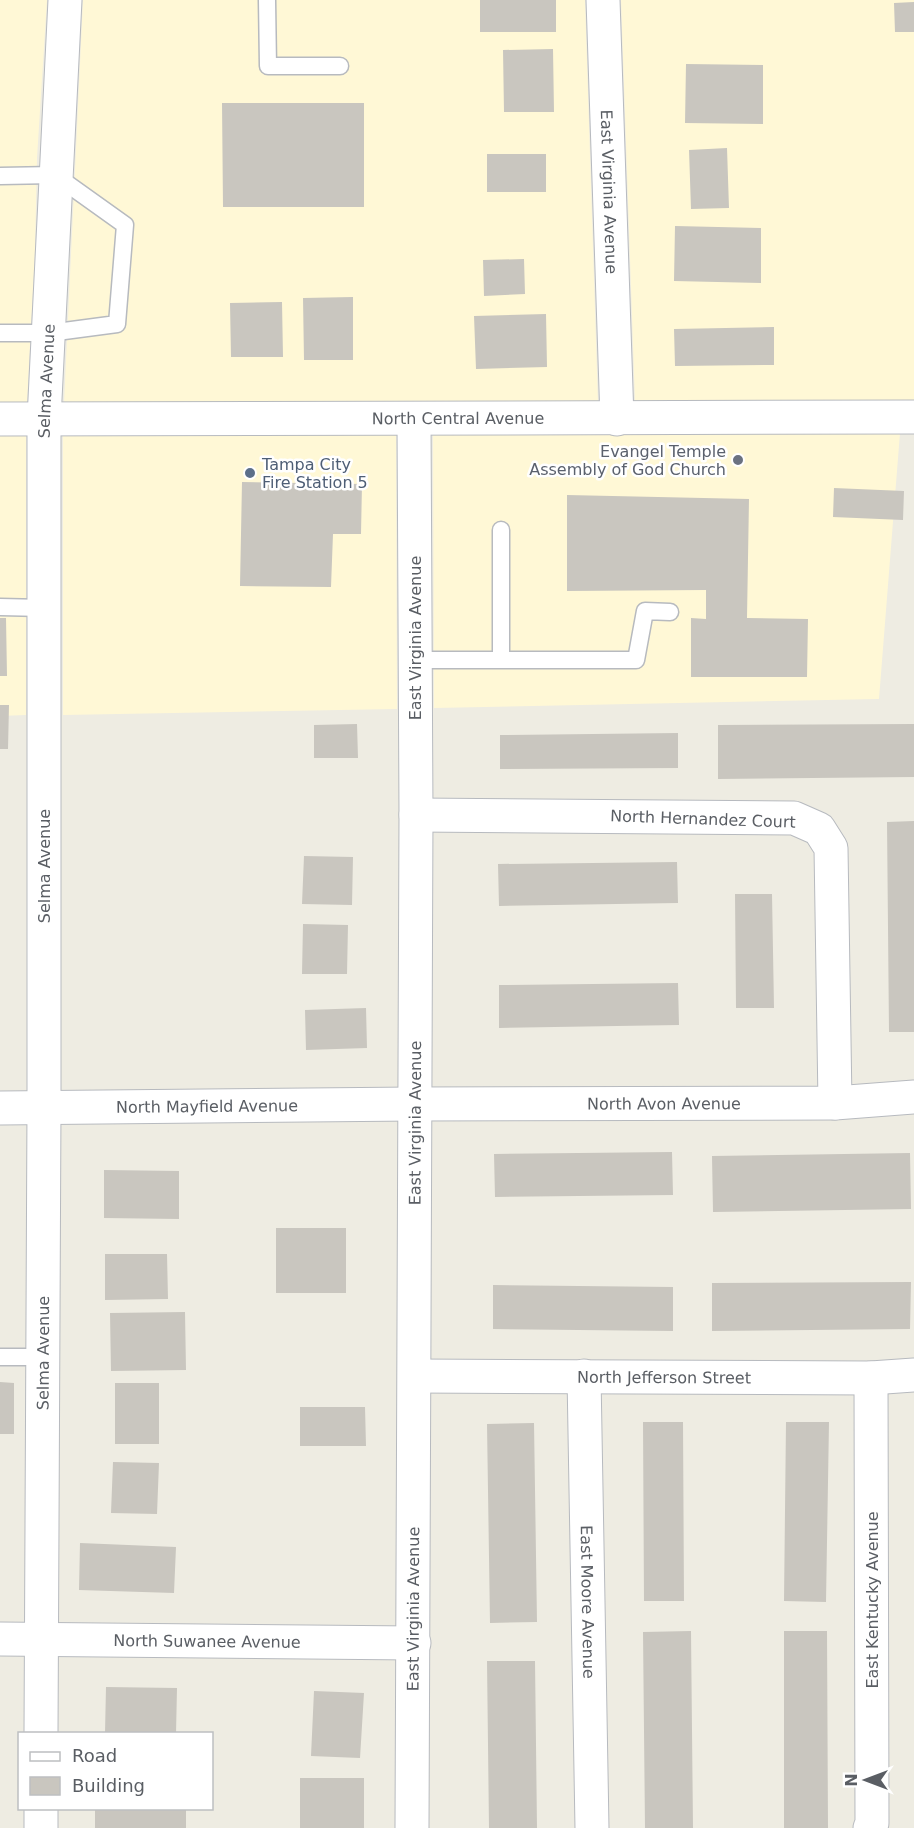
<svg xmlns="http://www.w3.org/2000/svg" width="914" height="1828" font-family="'DejaVu Sans',sans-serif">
  <rect width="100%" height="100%" fill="#eeece2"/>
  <path fill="#fff8d6" d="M0,0H47L37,158L35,249L27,403H0Z
    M83,0H585L598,403H64Z
    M621,0H914V401L635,403Z
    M900,433L879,699L434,708L433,435Z
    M0,435H26V715L0,716Z
    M63,435H396L397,709L63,715Z"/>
  <path fill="#c9c6bf" d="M480,0H556V32H480Z
    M914,2V32H895L894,3Z
    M553,49L554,112H504L503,50Z
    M686,64L763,65V124L685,123Z
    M222,103H364V207H223Z
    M727,148L729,208L691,209L689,150Z
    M487,154H546V192H487Z
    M675,226L761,228V283L674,281Z
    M524,259L525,294L484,296L483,260Z
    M353,297V360H304L303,298Z
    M282,302L283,357H231L230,303Z
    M546,314L547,367L476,369L474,316Z
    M774,327V365L675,366L674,329Z
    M242,482L362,484L361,534H333L331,587L240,586Z
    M834,488L904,491L903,520L833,517Z
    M567,495L749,499L747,618L808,619L807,677H691V618L706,619V590L567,591Z
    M0,618H6L7,676H0Z
    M0,705H9L8,749H0Z
    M357,724L358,758H314V725Z
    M914,724V777L718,779V725Z
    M678,733V768L500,769V735Z
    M914,821V1032H889L887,822Z
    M304,856L353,857L352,905L302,904Z
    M677,862L678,903L499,906L498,864Z
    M735,894H772L774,1008H736Z
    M303,924L348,925L347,974H302Z
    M678,983L679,1025L499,1028V985Z
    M366,1008L367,1048L306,1050L305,1010Z
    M672,1152L673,1195L495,1197L494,1154Z
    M910,1153L911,1209L713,1212L712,1156Z
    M104,1170L179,1171V1219L104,1218Z
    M276,1228H346V1293H276Z
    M105,1254H167L168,1299L105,1300Z
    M911,1282L910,1329L712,1331V1283Z
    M493,1285L673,1287V1331L493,1329Z
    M185,1312L186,1370L111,1371L110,1313Z
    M0,1382L14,1383V1434H0Z
    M115,1383H159V1444H115Z
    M300,1407H365L366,1446H300Z
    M643,1422H683L684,1601H644Z
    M786,1422H829L826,1602L784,1601Z
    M534,1423L537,1622L490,1623L487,1424Z
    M113,1462L159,1463L157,1514L111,1513Z
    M80,1543L176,1547L174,1593L79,1590Z
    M691,1631L693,1828H645L643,1632Z
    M784,1631H827L828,1828H784Z
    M487,1661H535L537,1828H489Z
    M106,1687L177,1688L176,1734L105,1733Z
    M314,1691L364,1693L360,1758L311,1756Z
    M300,1778H364V1828H300Z
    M95,1808H186V1828H95Z"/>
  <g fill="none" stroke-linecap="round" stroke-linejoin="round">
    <g stroke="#b7babf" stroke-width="19">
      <path id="service" d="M267,0L268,66H340
        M0,176L55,175L125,225L117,324L49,333H0
        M501,530V660
        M0,607L44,608
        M415,660H636L645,611L670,612
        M0,1357H43"/>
    </g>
    <g stroke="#b7babf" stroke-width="35">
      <g id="minor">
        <path id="s1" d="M603,0L617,419"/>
        <path d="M416,815L794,818L819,829L831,848L835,1103"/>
        <path id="s2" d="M0,1108L414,1104L835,1103L914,1097"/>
        <path id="s3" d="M415,1376L871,1378L914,1375"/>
        <path id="s4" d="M584,1376L592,1828"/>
        <path id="s5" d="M0,1639L414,1643"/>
        <path id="s6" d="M41,1734L44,1107V419L65,0"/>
        <path d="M41,1808V1828"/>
        <path id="s7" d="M412,1828L416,815L414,419"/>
        <path d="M870,1828L872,1823L871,1378"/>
      </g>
    </g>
    <g stroke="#b7babf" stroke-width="35">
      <g id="tertiary">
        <path id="s8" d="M0,419L914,417"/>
      </g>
    </g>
    <use href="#service" stroke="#fff" stroke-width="16"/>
    <use href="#minor" stroke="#fff" stroke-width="33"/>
    <use href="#tertiary" stroke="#fff" stroke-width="33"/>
  </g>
  <circle fill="#6b7280" stroke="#fff" stroke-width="2" cx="738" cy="460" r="6"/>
  <circle fill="#5c6f8a" stroke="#fff" stroke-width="2" cx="250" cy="473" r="6"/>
  <g text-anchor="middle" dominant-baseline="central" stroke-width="5" stroke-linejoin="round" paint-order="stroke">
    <g font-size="16" fill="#5a5e64" stroke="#fff">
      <text stroke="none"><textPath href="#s1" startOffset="192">East Virginia Avenue</textPath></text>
      <text stroke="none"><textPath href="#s6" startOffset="1353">Selma Avenue</textPath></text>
      <text stroke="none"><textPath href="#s8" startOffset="458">North Central Avenue</textPath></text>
      <text transform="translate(415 638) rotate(-90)">East Virginia Avenue</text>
      <text transform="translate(703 819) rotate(2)">North Hernandez Court</text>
      <text transform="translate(44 866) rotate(-90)">Selma Avenue</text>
      <text stroke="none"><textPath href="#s2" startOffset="664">North Avon Avenue</textPath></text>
      <text stroke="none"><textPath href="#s2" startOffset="207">North Mayfield Avenue</textPath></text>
      <text stroke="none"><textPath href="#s7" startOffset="705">East Virginia Avenue</textPath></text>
      <text stroke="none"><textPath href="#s6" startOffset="381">Selma Avenue</textPath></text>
      <text stroke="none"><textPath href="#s3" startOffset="249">North Jefferson Street</textPath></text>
      <text transform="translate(872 1600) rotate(-90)">East Kentucky Avenue</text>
      <text stroke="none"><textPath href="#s4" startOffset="226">East Moore Avenue</textPath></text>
      <text stroke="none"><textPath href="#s7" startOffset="219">East Virginia Avenue</textPath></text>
      <text stroke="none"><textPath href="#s5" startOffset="207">North Suwanee Avenue</textPath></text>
    </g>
    <g font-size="16" fill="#5b616d" stroke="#fff" text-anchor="end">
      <text x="726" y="451">Evangel Temple<tspan x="726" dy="18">Assembly of God Church</tspan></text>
    </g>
    <g font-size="16" fill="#4e5e75" stroke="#fff" text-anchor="start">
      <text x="262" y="464">Tampa City<tspan x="262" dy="18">Fire Station 5</tspan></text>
    </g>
  </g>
  <rect x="18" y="1732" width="195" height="78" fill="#ffffff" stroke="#bdbfc1" stroke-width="1.5"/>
  <rect x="30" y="1752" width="30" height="9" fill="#ffffff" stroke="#bdbfc1" stroke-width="1.5"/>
  <text x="72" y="1762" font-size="18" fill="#5a5e64">Road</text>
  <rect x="30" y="1777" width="30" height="18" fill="#c9c6bf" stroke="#bdbfc1" stroke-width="1.5"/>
  <text x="72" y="1792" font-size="18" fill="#5a5e64">Building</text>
  <g transform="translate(866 1780) rotate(270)" stroke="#ffffff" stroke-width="4.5" paint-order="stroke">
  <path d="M0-4.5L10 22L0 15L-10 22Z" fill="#5a5e64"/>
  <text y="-9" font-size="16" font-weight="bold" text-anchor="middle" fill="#5a5e64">N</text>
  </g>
</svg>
